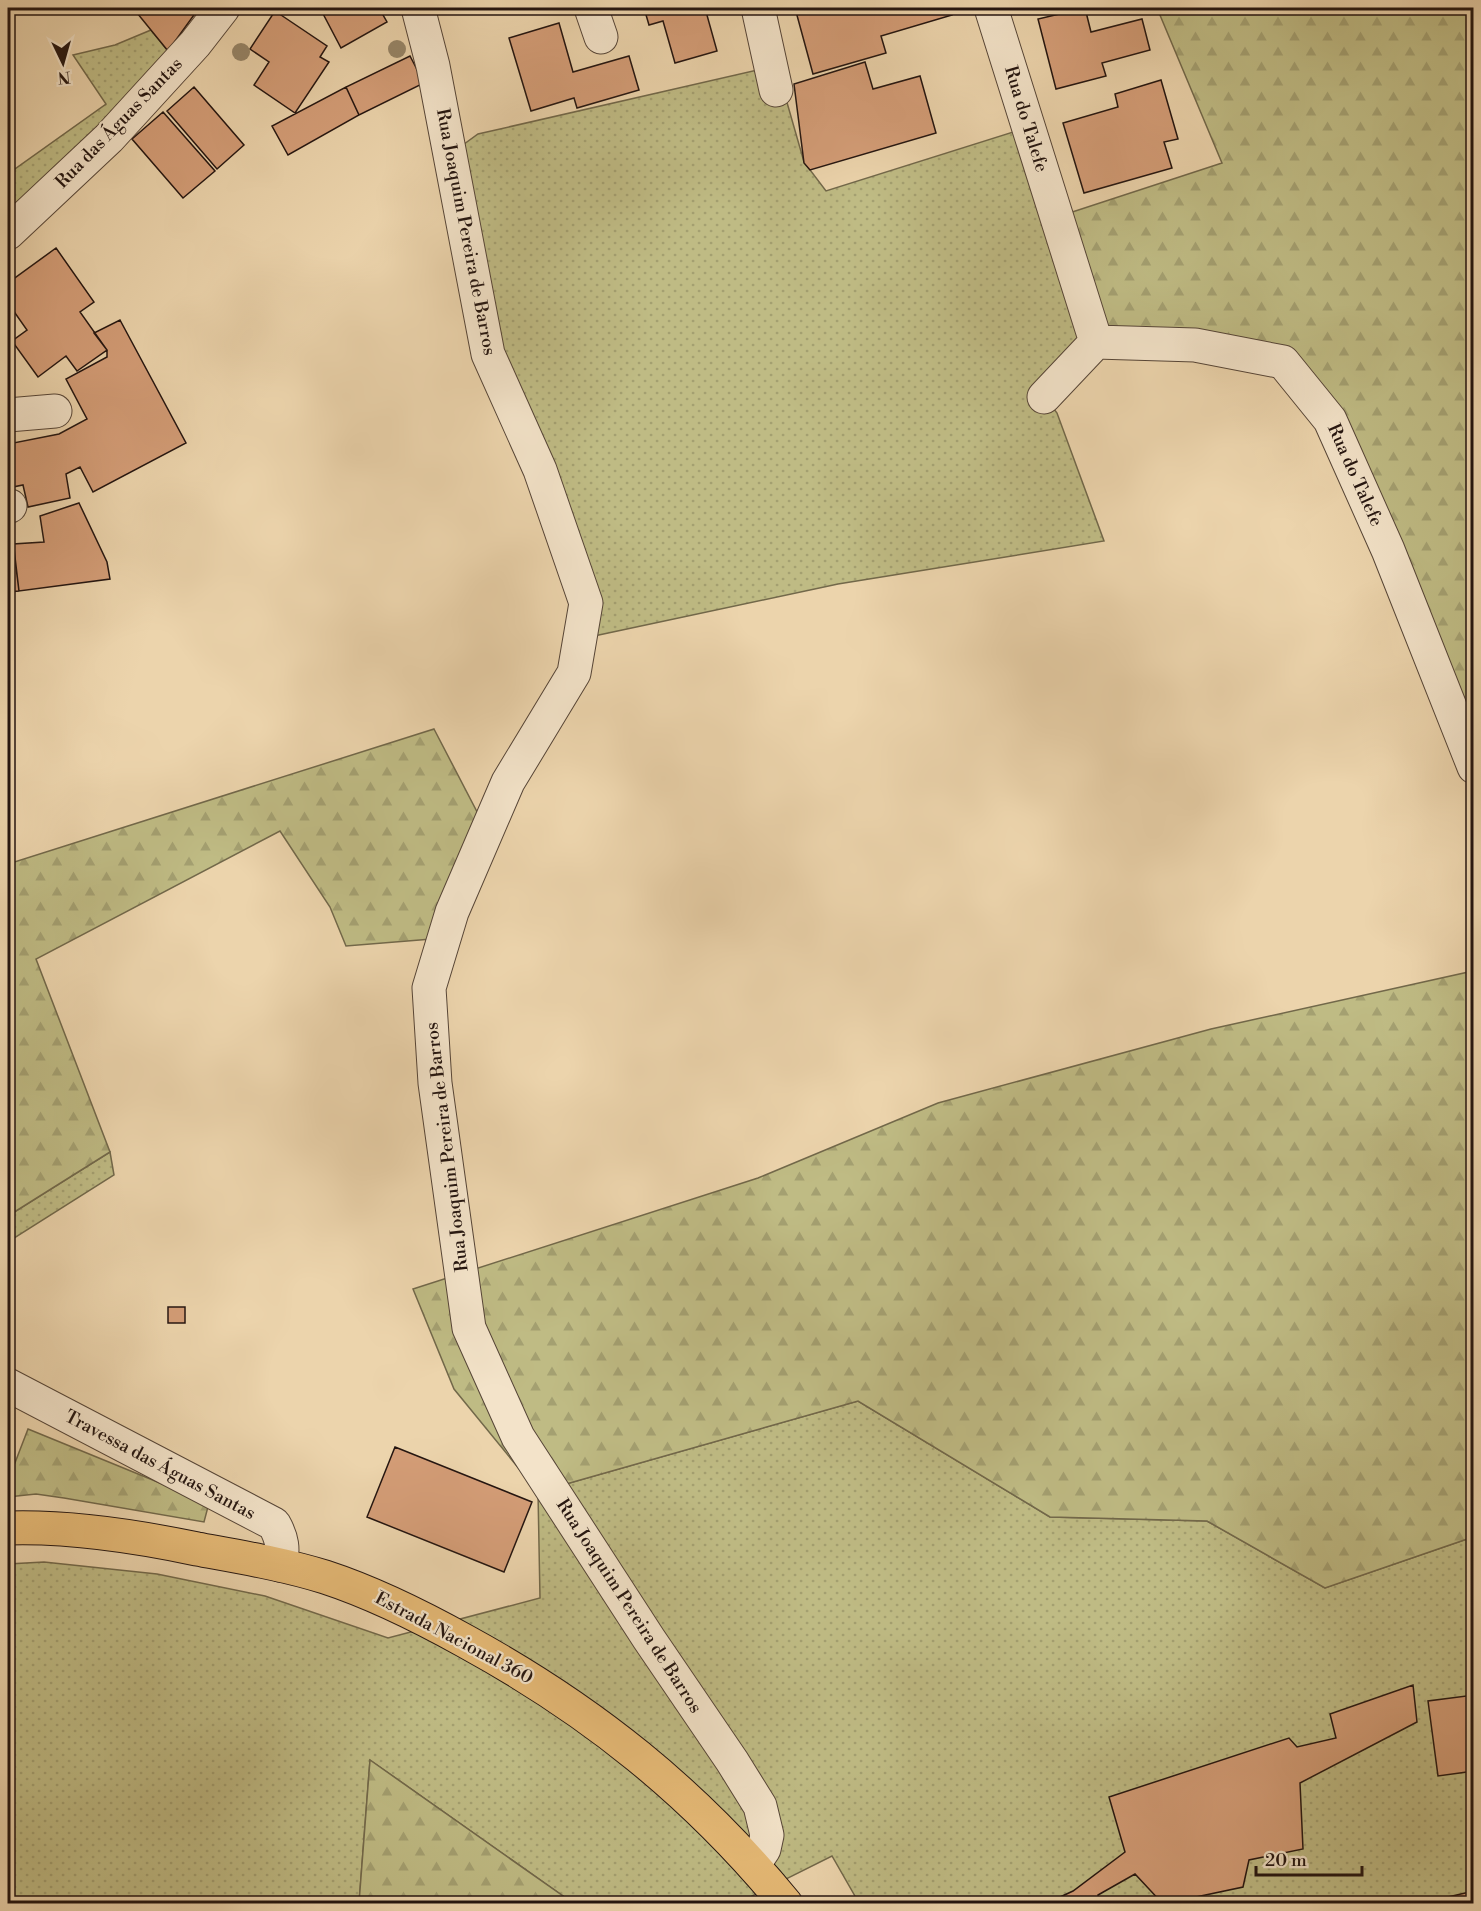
<svg xmlns="http://www.w3.org/2000/svg" width="1481" height="1911" font-family="'Libre Bodoni',serif">
  <defs>
    <pattern id="grass-dots" width="8" height="8" patternUnits="userSpaceOnUse" patternTransform="scale(1.5)"><rect width="8" height="8" fill="#bfbb84"/><path d="M2 2h.1M6 6h.1" fill="none" stroke="#a4a071" stroke-width="1.8" stroke-linecap="round"/></pattern>
    <pattern id="forest-firs" width="22" height="20" patternUnits="userSpaceOnUse" patternTransform="scale(1.5)"><rect width="22" height="20" fill="#bfbb84"/><path d="M5 1l3.5 6h-7zM16 11l3.5 6h-7z" fill="#a4a071"/></pattern>
  </defs>
  <rect width="100%" height="100%" fill="#ecd4ac"/>
  <filter id="stains"><feTurbulence type="fractalNoise" baseFrequency=".00333" numOctaves="4"/><feColorMatrix values="0 0 0 0 .2 0 0 0 0 .09 0 0 0 0 .02 0 0 0 .5 -.17"/></filter>
  <radialGradient id="worn" r=".72"><stop offset=".6" stop-color="#630" stop-opacity="0"/><stop offset="1" stop-color="#630" stop-opacity=".3"/></radialGradient>
  <path fill="url(#grass-dots)" stroke="#72684a" stroke-width="1.5" d="M151,30L178,63L8,233V174L106,104L73,55L115,45Z
    M771,67L786,99L804,162L826,191L1029,127L1096,342L1045,397L1057,413L1104,541L838,584L580,639L586,603L488,354L449,155L478,134Z
    M110,1152L114,1175L8,1242V1216Z
    M858,1401L1050,1517L1207,1521L1325,1588L1473,1537V1903H859L832,1856L738,1903H573L370,1760L359,1903L8,1904V1564L44,1562L157,1574L265,1596L388,1638L540,1598L538,1492Z"/>
  <path fill="url(#forest-firs)" stroke="#72684a" stroke-width="1.5" d="M1157,8H1473V767L1388,550L1283,362L1096,342L1057,217L1222,163Z
    M434,729L487,831L444,938L346,946L330,907L280,831L36,959L110,1152L8,1216V864Z
    M1473,971V1537L1325,1588L1207,1521L1050,1517L858,1401L538,1492L454,1389L413,1289L758,1178L938,1103L1211,1029Z
    M28,1429L209,1503L204,1522L64,1498L36,1494L8,1497V1481Z
    M370,1760L573,1903H359Z"/>
  <path fill="#d49d77" stroke="#241510" stroke-width="1.5" d="M133,8H199L168,51Z
    M320,8H379L387,22L341,48Z
    M644,8H705L717,51L675,63L663,21L649,25Z
    M795,8H950L952,15L881,36L886,53L813,74Z
    M1085,8L1091,32L1142,19L1150,50L1102,63L1106,76L1056,89L1038,19Z
    M275,11L327,46L320,57L329,62L295,113L254,85L269,62L250,49Z
    M559,23L573,72L629,56L639,90L577,108L574,98L531,111L509,38Z
    M410,56L424,83L359,115L346,87Z
    M865,62L873,89L920,76L936,133L810,170L804,163L794,84Z
    M1161,80L1178,139L1164,142L1172,168L1084,193L1063,123L1118,107L1115,94Z
    M194,87L244,145L217,169L167,111Z
    M346,87L359,115L288,155L272,126Z
    M163,112L215,171L183,198L132,139Z
    M56,248L94,302L80,312L107,350L77,371L66,356L38,377L12,341L27,330L8,303V283Z
    M120,320L186,443L93,492L80,467L66,474L70,498L28,507L23,485L8,488V444L59,434L87,419L66,379L107,357V350L94,333Z
    M79,503L107,562L110,579L19,591L13,544L44,542L40,516Z
    M8,523H11L19,591L8,592Z
    M168,1307H185V1323H168Z
    M395,1447L532,1502L504,1572L367,1517Z
    M1413,1685L1417,1722L1300,1783L1303,1849L1249,1860L1243,1887L1163,1904L1135,1874L1098,1895L1099,1904H1045L1073,1891L1125,1852L1109,1797L1289,1738L1297,1747L1336,1738L1330,1714Z
    M1474,1695V1771L1438,1776L1428,1701Z
    M1474,1891V1904H1440L1439,1899Z"/>
  <g fill="none" stroke-linecap="round" stroke-linejoin="round">
    <g stroke="#564537" stroke-width="35">
      <path id="minor" d="M418,8L433,66L488,354L540,470L586,603L574,673L508,782L452,912L429,988L435,1083L469,1328L518,1437L649,1639L732,1761L760,1806L767,1835L764,1849L754,1864
        M591,8L601,37
        M758,8L776,90
        M991,8L1096,342L1195,345L1283,362L1330,420L1388,550L1474,767
        M8,233L109,138L195,44L223,8
        M1044,397L1096,342
        M8,415L55,411
        M8,506H10
        M8,1385L274,1524C282,1538 284,1549 280,1565"/>
    </g>
    <g stroke="#241510" stroke-width="35">
      <path id="major" d="M8,1528C71,1526 135,1536 197,1549C240,1557 283,1564 325,1577C374,1593 420,1616 465,1641C591,1710 694,1792 786,1904"/>
    </g>
    <use href="#minor" stroke="#f3e3c9" stroke-width="33"/>
    <use href="#major" stroke="#e6ba76" stroke-width="33"/>
  </g>
  <g fill="#978669">
    <circle cx="397" cy="49" r="9"/>
    <circle cx="241" cy="52" r="9"/>
  </g>
  <g text-anchor="middle" dominant-baseline="central" stroke-width="4.5" stroke-linejoin="round" paint-order="stroke">
    <g font-size="18" fill="#241510" stroke="#f3e3c9">
      <text transform="translate(1026 119) rotate(73)">Rua do Talefe</text>
      <text transform="translate(119 123) rotate(-46)">Rua das Águas Santas</text>
      <text transform="translate(466 232) rotate(79)">Rua Joaquim Pereira de Barros</text>
      <text transform="translate(1355 475) rotate(66)">Rua do Talefe</text>
      <text transform="translate(447 1147) rotate(-97)">Rua Joaquim Pereira de Barros</text>
      <text transform="translate(160 1465) rotate(28)">Travessa das Águas Santas</text>
      <text transform="translate(629 1606) rotate(57)">Rua Joaquim Pereira de Barros</text>
      <text transform="translate(454 1638) rotate(28)">Estrada Nacional 360</text>
    </g>
  </g>
  <rect width="1481" height="1911" fill="none" stroke="#ecd4ac" stroke-width="30"/>
  <rect x="9" y="9" width="1463" height="1893" fill="none" stroke="#241510" stroke-width="3"/>
  <rect x="15" y="15" width="1451" height="1881" fill="none" stroke="#241510" stroke-width="1.5"/>
  <g transform="translate(63 63) rotate(175)" stroke="#f3e3c9" stroke-width="4.5" paint-order="stroke">
  <path d="M0-4.5L10 22L0 15L-10 22Z" fill="#241510"/>
  <text y="-9" font-size="16" font-weight="bold" text-anchor="middle" fill="#241510">N</text>
  </g>
  <path d="M1256 1866v9h106v-9" fill="none" stroke="#241510" stroke-width="3"/>
  <text x="1265" y="1866" font-size="18" fill="#241510" stroke="#f3e3c9" stroke-width="4.5" paint-order="stroke">20 m</text>
  <rect width="100%" height="100%" filter="url(#stains)"/>
  <rect width="100%" height="100%" fill="url(#worn)"/>
</svg>
